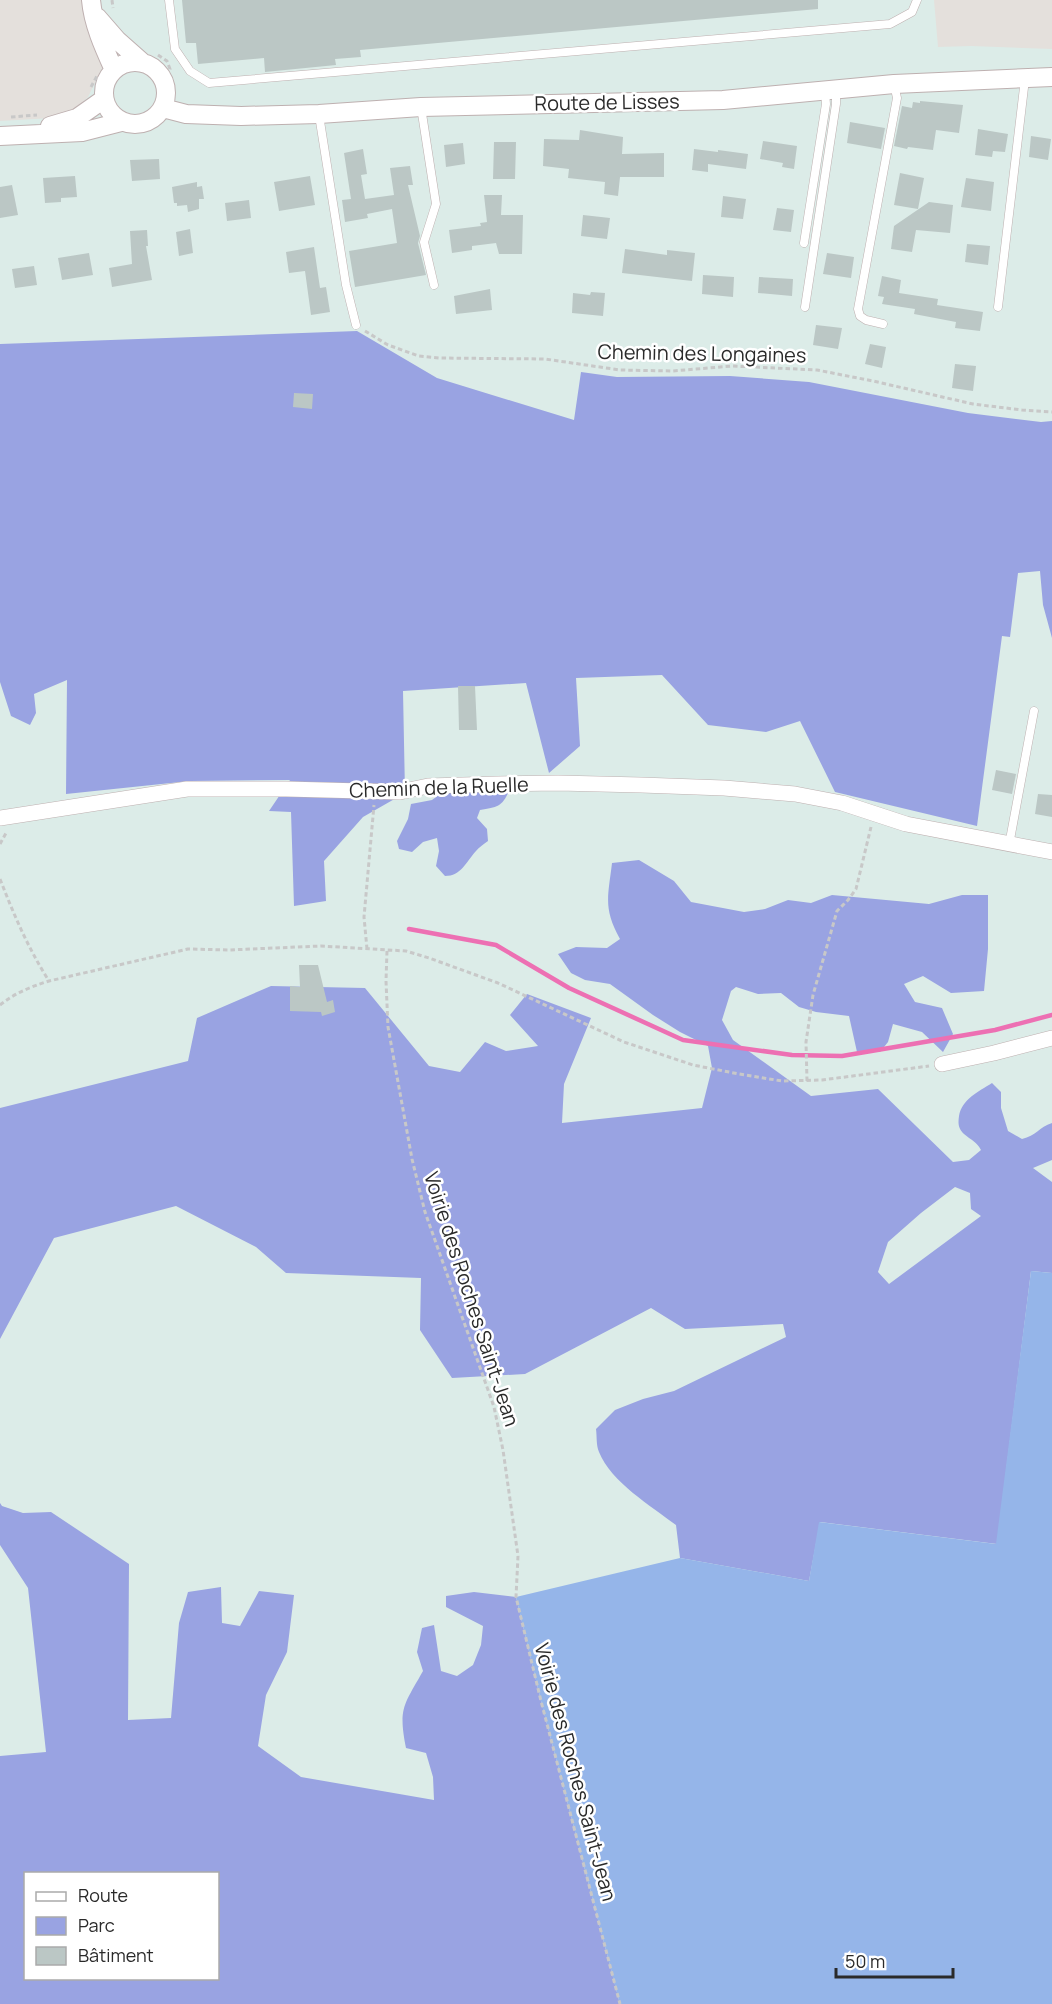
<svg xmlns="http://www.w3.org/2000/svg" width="1052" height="2004" font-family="Manrope,sans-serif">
  <rect width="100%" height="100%" fill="#dcece8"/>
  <path fill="#e4e0dc" d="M0,0H89L103,66L88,97L76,108L52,118L0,121Z
    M934,0H1052V49L971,46L938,47Z"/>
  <path fill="#99a3e2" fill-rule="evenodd" d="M357,331L437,378L574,420L581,372L617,377L730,376L809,382L968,413L1041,422L1052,421V638L1043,605L1040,571L1018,573L1010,637L1002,636L977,826L835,792L800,721L766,732L708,725L662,675L576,678L580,746L549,773L526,683L403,691L405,793L363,817L324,861L326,901L294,906L291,812L269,811L290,780L190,781L66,794L67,680L34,694L36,713L30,725L11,716L0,682V344Z
    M509,791C502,807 497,807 480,810L477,818L487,829L488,841C484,844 479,847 476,851C466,862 461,876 445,876L436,866L439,851L437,838L423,842L412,852L399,849L397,841L408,819L411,804L432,800L443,792Z
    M639,860L674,881L691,902L744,912L765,909L788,900L811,903L832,895L929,904L962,895H988V949L984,991L951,993L923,976L904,984L915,1002L942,1008L953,1034L943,1052L922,1032L893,1024L888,1042L880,1052H857L849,1016L816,1012L799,1007L781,993L758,994L736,987L731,991L722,1020L733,1040L811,1096L878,1089L953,1162L969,1160L981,1150C977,1142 971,1140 964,1134C958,1128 958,1123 959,1116C962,1099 978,1092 992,1083L1001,1092V1108L1008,1131L1022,1139C1036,1136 1039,1127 1052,1123V1160L1033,1168L1052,1182V1273L1031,1271L997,1544L820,1522L809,1581L680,1558L676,1525C651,1506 611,1482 599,1452C596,1445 597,1436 596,1429L615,1410L643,1399L674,1391L786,1337L783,1324L685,1329L651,1308L525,1374L452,1378L420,1330L421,1278L286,1273L256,1247L176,1206L54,1238L0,1339V1108L188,1061L197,1018L271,986L365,988L429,1066L460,1072L485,1042L506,1051L538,1046L510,1015L527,994L591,1018L564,1084L562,1123L702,1108L712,1068L708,1046L680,1032L653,1015L610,984L585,980L571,973L558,954L576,947L607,948L620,939C603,908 608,897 612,863ZM955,1187L970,1193L971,1209L981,1216L889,1284L878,1272L888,1242L921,1213Z
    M0,1503L2,1506L23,1513L51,1512L129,1564L128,1720L171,1718L179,1623L188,1592L221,1587L222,1623L240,1626L259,1591L294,1595L287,1652L266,1695L258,1746L301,1777L434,1800L433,1777L426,1753L406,1748C398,1708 404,1705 423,1671L417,1652L422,1628L434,1625L441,1671L457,1676L473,1665L481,1645L483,1626L446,1607V1596L474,1592L516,1597L541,1701L620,2004H0V1756L46,1752L28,1588L0,1545ZM26,1874H218V1978H26Z"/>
  <path fill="#95b5e9" d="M1031,1271L1052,1273V2004H620L541,1701L516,1597L680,1558L809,1581L819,1522L996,1544Z"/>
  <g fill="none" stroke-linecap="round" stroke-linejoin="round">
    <path stroke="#ed70b3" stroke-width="4.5" d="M409,929L496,945L569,988L683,1040L792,1055L842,1056L995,1030L1052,1015"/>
  </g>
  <path fill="#bbc7c5" d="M182,0H818V9L360,50L361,57L335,59L336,65L265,72L264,58L198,64L196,43H186Z
    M920,101L963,105L959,133L936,130L933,150L908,147L907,149L894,146L902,106L912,108L913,102L920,103Z
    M850,122L885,128L881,149L847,143Z
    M978,129L1008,134L1005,152L993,151L992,157L975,155Z
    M580,130L623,137L622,154L664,153V177H620L618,196L604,194L605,182L568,178L569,169L543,166L544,139L579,140Z
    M1031,136L1051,139L1048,160L1029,157Z
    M763,141L797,146L794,169L782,167L783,163L760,159Z
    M494,142H516L515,179H493Z
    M463,143L465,164L446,167L444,145Z
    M363,149L367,174L361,175L365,199L394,195L390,168L410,166L413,185H408L420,236L418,243L426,275L355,287L349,251L397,243L392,209L367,214L368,218L345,222L342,200L351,199L344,153Z
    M694,149L718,152V150L748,154L746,169L708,164V172L692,170Z
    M159,159L160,179L132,181L130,160Z
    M900,173L924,178L918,209L894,205Z
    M75,176L77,197L61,198V202L45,203L43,178Z
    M310,176L315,205L279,211L274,182Z
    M966,178L994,182L991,211L961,207Z
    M197,182V187L202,186L204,199H199V209L188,212L187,205L177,206V203H174L172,187Z
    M12,185L18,215L0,218V187Z
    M484,195H502L501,215H523L522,254H499L496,243L472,246V250L452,253L449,230L481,226L480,223L487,222Z
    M723,196L746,199L743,219L721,217Z
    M249,200L251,218L227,221L225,203Z
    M929,202L953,205L950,233L916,230L912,252L891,249L894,226Z
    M777,208L794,210L791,232L773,230Z
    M583,215L610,218L607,239L581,236Z
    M190,229L193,253L179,256L176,232Z
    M147,230L148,246H146L152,280L112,287L109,268L132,264L130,231Z
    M967,244L990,246L988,265L965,262Z
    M314,247L320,288L326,287L330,312L311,315L305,271L289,273L286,252Z
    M625,249L667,255V250L695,253L692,281L622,273Z
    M89,253L93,275L62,280L58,258Z
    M827,253L854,257L851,278L823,274Z
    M34,266L37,285L15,288L12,269Z
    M703,275L734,277L733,297L702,294Z
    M882,276L901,280L899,293L938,299L937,305L983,312L980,331L955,328L956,322L914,314L915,309L882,304L884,297L878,296Z
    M759,277L793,279L792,296L758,293Z
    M490,289L492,310L456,314L454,296Z
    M591,292L605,293L603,316L572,313L573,293L590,295Z
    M816,325L842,328L838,349L813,345Z
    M870,344L886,347L882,368L865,364Z
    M955,364L976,366L973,391L952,388Z
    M294,393L313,394L312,409L293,407Z
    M458,686H475L477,730H459Z
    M996,770L1016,774L1012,794L992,790Z
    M1038,794L1052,795V817L1035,814Z
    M299,965H318L327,1002L333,1000L335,1012L322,1016L321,1012L290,1011V986L300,987Z"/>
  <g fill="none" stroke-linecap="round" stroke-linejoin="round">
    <g stroke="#beb0b0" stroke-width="9">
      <path id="service" d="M169,0L175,49L190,71L209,83L890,24L912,12L917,0
        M421,107L436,204L424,242L434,285
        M319,115L346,285L356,325
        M804,243L826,104L825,92
        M805,307L836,104V91
        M998,307L1025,79
        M883,324L866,320L860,316L858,309L897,98L894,84
        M1009,845L1034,711"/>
    </g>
    <g stroke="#beb0b0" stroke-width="16">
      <path id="minor" d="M0,818L187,789H286L400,792L428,786L498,784L558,783L641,785L724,788L795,794L842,803L906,824L1052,852
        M942,1064L994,1053L1052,1038"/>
    </g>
    <g stroke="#beb0b0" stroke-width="20">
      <path id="tertiary" d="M91,0C93,24 104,48 114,70
        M97,17L117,40L143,63
        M104 93a31 31 0 1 1 62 0a31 31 0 1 1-62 0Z
        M163,108L186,114L241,116L319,114L421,107L723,100L894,84L1052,77
        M50,126L77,118L104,99
        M0,136L82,132L121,122"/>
    </g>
    <path stroke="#c8c8c8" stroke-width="3" stroke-dasharray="4.5 3" stroke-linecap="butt" d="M112,0L113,8
      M158,55L167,61L170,69L167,74L161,76
      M91,87L98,74
      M11,117L37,115
      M365,331L388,345L419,356L439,358L545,359L620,370L673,371L732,366L817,370L873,381L973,404L1022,410L1052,412
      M0,844L6,833
      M0,879C14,915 28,948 49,981
      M367,949L364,917L374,805
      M387,951L386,981L388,1027L412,1159L425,1212L494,1407L503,1450L518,1556L516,1597L541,1701L620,2004
      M0,1005C15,993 30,987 49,981L188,949L228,950L321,946L406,951L429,958L498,983L624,1042L693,1065L739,1074L782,1081L822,1080L929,1066
      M807,1081L806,1042L813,995L837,911L848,900L856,889L871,827"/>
    <use href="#service" stroke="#fff" stroke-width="8"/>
    <use href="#minor" stroke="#fff" stroke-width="15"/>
    <use href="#tertiary" stroke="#fff" stroke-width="18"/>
  </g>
  <g text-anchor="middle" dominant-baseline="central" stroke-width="5" stroke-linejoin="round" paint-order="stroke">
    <g font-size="20" fill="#2a2a2a" stroke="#fff">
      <text transform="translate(607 102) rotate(-1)">Route de Lisses</text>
      <text transform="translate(702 353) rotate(1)">Chemin des Longaines</text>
      <text transform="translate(439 787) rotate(-2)">Chemin de la Ruelle</text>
      <text transform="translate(472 1299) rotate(72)">Voirie des Roches Saint-Jean</text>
      <text transform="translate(576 1772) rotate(75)">Voirie des Roches Saint-Jean</text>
    </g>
  </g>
  <rect x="24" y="1872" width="195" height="108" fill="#ffffff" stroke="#aaaaaa" stroke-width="1.5"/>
  <rect x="36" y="1892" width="30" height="9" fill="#ffffff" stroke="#aaaaaa" stroke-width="1.5"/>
  <text x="78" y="1902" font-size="18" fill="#2a2a2a">Route</text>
  <rect x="36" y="1917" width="30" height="18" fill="#99a3e2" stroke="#aaaaaa" stroke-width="1.5"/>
  <text x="78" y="1932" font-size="18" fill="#2a2a2a">Parc</text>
  <rect x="36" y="1947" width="30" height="18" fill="#bbc7c5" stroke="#aaaaaa" stroke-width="1.5"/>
  <text x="78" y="1962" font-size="18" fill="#2a2a2a">Bâtiment</text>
  <path d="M836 1968v9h117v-9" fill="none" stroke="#2a2a2a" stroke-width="3"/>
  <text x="845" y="1968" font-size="18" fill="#2a2a2a" stroke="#ffffff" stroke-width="4.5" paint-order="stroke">50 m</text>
</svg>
